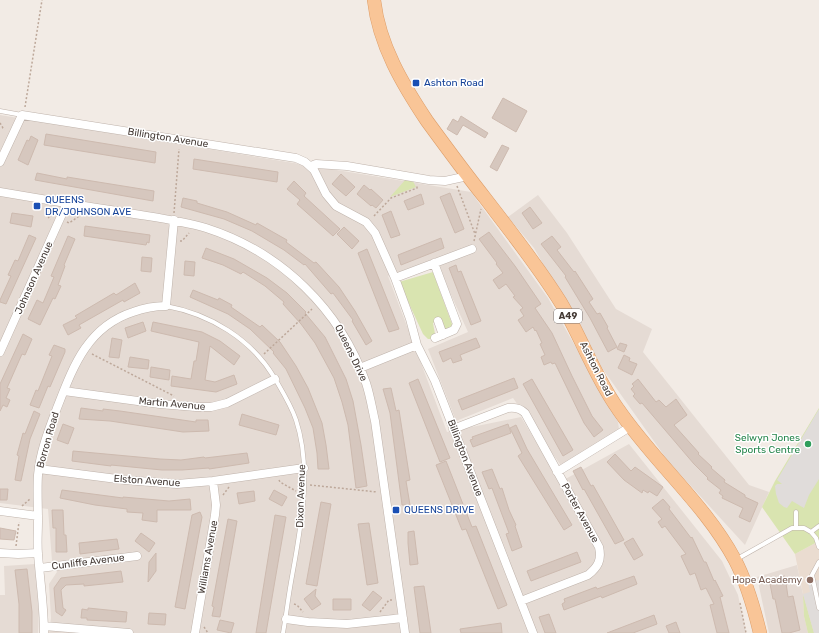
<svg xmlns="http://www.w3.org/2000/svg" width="819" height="633" font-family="Rubik,sans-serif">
  <rect width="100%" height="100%" fill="#f2ebe5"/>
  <path fill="#e5dbd4" d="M0,115L471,192L548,298L618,422L619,429L562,467L513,398L456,421L428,349L468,332L436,262L388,276L447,432L521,417L560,482L629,444L722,561L738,595L746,633H49L51,618L49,584L57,572L52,561L48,509L0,503Z
    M538,195L567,233L616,309L652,329L643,352L749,485L769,492L745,545L668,461L602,368L534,248L508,217Z
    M35,564L39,613L38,633H0V595H5L4,566Z
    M797,565L803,594L804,616L808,633H769L757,577Z"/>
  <path fill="#eadcd0" d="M819,541V633H808L804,616L803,594L795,554Z"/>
  <path fill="#d9e4b0" d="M406,179L413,181L416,187L390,197Z
    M433,272L452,324L451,329L445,330L439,320L433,323L435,334L430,339H428L423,334L399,282Z
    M819,408V541L795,554L762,507L775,481Z
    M803,594L814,633H808L804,616Z"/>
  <path fill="#e0dcda" d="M819,409V479L809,495L804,508L792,501L787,508L784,507L779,503L776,494L775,486L777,484H782L777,480Z
    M819,580V633H814L803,594L810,592L808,582Z"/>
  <path fill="#d6c7be" stroke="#cdbaaf" d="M503,98L527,111L516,132L492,118Z
    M461,116L488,133L485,138L463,125L457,135L447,129L453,119L458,122Z
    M46,134L156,152L155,163L44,145Z
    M31,136L38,140L28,165L18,160L27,140L29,141Z
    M502,145L509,148L497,171L490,167Z
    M194,159L278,172L277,182L193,169Z
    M37,173L67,179V177L154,191L153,201L35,180Z
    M341,174L355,187L346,196L332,184Z
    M294,181L306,193L304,196L340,229L333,236L297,204L300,200L287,189Z
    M364,185L370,190L371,189L383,200L376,208L372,205L371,206L357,194Z
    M450,193L464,229L455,233L440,197Z
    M421,194L424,204L408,210L404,201Z
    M183,198L197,201V203L227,212L256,225L257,223L287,240L286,242L314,263L316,262L339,287L355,311L372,341L366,345L352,321L353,320L333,293L331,294L305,264L304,265L284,250L252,231L224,219L181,207Z
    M530,207L542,223L533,229L522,213Z
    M391,211L400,235L391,238L382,215Z
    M12,213L33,216L31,227L10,223Z
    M85,226L150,235L149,243L147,242L146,245L84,236Z
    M344,227L359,241L352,249L337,234Z
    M489,232L515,266L541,304L535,308L552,333L572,376L592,416L603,430L594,437L584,423L555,363L552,364L551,362L544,365L541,357L545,355L540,344L542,343L536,330L535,331L533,327L526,332L518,320L524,316L520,310L523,308L513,297L515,296L506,284L499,289L493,280L503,273L496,264L497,263L479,239Z
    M29,235L36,238L6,304L0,302V300L11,276L8,275L15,260L18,261Z
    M68,236L75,239L64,265L65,266L58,285L61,286L55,299L53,298L40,325L28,319L37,300L43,303L54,277L51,276Z
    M552,236L561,247L557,250L574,272L575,271L593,299L589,302L597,314L600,313L608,327L607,328L617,347L608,352L590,318L565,277L566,276L541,244Z
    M441,238L444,248L401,265L398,255Z
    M206,248L234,259L267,278L287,293L306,312L305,313L325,337L346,379L353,401L361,445L367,486L356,488L348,425L342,402L334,378L315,343L301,324L283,304L284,302L265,286L243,272L241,274L223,265L202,258Z
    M367,249L399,329L389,332L358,253Z
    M142,257L152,258L151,272L141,271Z
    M185,261L195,262L194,276L184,275Z
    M456,265L458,272L461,271L481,321L471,325L449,268Z
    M135,283L140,293L124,302L123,300L79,325L81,328L68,335L63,325L77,318L75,316L114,293L116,295Z
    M193,290L218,300L219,298L232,305L231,307L260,327L262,325L280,342L296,366L308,388L322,423L326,445L329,469H318L317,453L313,428L305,408L286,369L273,353L274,352L250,329L228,314L190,297Z
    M143,322L146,331L128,338L125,328Z
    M153,322L202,332L220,341L240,356L234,365L210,346L205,380L215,382L234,375L237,384L216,392L171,386L172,376L191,379L194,361H196L199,342L151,331Z
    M23,334L32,339L25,355L22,354L7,388L10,389L6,398L10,400L7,407L3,405L0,411V384Z
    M112,338L122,340L119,358L109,357Z
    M476,338L480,347L460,355L462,360L453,363L451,358L443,362L439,352Z
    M620,343L627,345L624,352L617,349Z
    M54,345L65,349V352L50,387L48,386L39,408L30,405L36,390L38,391L52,356L49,355Z
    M624,355L630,358L629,361L637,364L632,375L618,368Z
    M130,357L149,360L148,369L128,367Z
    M151,367L170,370L169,380L150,377Z
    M514,378L518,388L462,410L458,400Z
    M418,379L450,458L440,462L409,383Z
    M532,379L573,450L563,456L523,384Z
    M638,379L656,402L659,400L666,407L676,399L687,415L674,425L699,453L698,454L712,467L711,468L725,480L724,482L745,495V497L758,503L750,522L739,517L743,508L722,498L723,496L719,493L721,490L707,479L708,478L694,464L642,403L640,404L633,396L635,394L631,389L634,386L632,384Z
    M391,388L396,411L399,410L401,423L410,480L406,481L410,505H402L390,413L383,389Z
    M81,408L103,411V409L120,411L196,422V420H208L209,431L183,432L110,421L79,419Z
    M34,411L40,414L30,439L21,481L15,480L19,456L17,455L23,433L25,434Z
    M242,414L279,425L276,435L239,425Z
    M63,424L74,428L68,444L57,440Z
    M508,424L511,433L473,447L470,440L473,439L472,437Z
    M516,425L527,449L572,525L564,530L518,456L522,453L510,428Z
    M73,451L160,459L181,460L204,457L205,458L247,453L249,463L209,469V468L182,470H162L111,465V466L72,461Z
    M615,454L631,471L635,467L663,487L657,496L649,491L648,493L643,490L642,493L624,480L607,462Z
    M446,461L472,527L476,526L507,605L498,609L466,529L462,530L436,465Z
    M581,467L591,486L593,485L624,540L615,544L584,489L583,490L573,471Z
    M492,469L500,489L502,488L509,510L516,525L515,526L522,547L512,551L506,534L509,533L492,488L489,489L482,472Z
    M0,489H8L7,500H0Z
    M62,490L123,498V497L169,501L190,499L191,510H157V522L142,520L143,513L127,512V509L95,505L60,498Z
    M274,490L287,497L282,506L269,499Z
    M254,491L255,501L239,504L237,493Z
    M663,499L670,507L669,509L679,522L691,538L692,537L704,562H706L714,581L715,580L723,596L720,597L729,633H717L710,605L714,604L706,588L701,590L695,573L690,575L681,556L686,554L665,526L662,528L658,522L662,519L652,508Z
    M321,502L331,504L317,586L306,584Z
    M52,510H63L64,535H66L67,552H56V528H53Z
    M200,512L202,517L185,609L175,607L192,515Z
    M275,515L286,517L279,557L266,633H256Z
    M228,519L237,521L220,617L212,616L214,607L212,606Z
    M369,523L378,583L367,585L358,524Z
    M0,528L16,531L14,540L0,539Z
    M414,531L418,564L410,565L408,543V532Z
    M141,533L155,543L149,552L135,541Z
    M633,538L643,555L634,560L624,543Z
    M117,539L119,549L80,554L79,543Z
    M577,552L581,562L531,581L527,571Z
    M156,553V571L148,582L149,562Z
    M27,569L32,612V633H19V604L15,570Z
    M121,571L123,582L84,586V584L66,585L61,590L63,608L66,610L62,616L56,612L54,588L61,578Z
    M634,576L637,584L602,598L601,596L564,610L562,604L565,602L564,599L596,587L597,589Z
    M785,576L788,597L793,596L800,630L789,633H782L775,599H773L769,579Z
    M424,586L428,612L431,633H420L414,587Z
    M316,589L315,596L321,604L312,610L304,599Z
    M373,591L382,598L370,611L362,605Z
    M333,599H351V610H333Z
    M88,608L127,612L126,622L87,620V618H81L82,609L88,610Z
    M149,613L166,614L165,625L148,624Z
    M549,614L556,633H545L539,617Z
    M654,615L657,624L633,633H607Z
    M220,620L234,623L231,633L217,630Z
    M676,622L680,633H669L666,626Z
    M501,623L502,633H461L460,629Z"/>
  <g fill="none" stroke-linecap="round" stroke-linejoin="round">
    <g stroke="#bfb3ab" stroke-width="5">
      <path id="service" d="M0,111L22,115
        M166,306C210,314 251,339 274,377C282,391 291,405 296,420C313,471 300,531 291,582C288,599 286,616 283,633
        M796,527V512
        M811,532L816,538L819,547
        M737,559L792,528H804L811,532L819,526
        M819,562L812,575L819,608"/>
    </g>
    <g stroke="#bfb3ab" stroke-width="9">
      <path id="minor" d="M0,162L22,115L296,158L305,162L314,170L326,194L336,206L366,222L375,233L395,278L410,319L417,345L435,381L533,633
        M311,166L316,164L347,166L429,180L445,181L468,176
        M0,192C41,199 82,206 123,212C151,217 179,220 206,228C281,252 340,309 366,383C370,395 372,408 375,421L405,633
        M434,263L457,324L454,330L435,338
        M395,278L472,249
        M438,321L443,335
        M0,352L67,203
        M360,368L417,345
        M64,391L160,404L196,407H211L227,403L275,379
        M453,429L508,408C515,407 520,408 525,413L599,547C602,560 598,567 588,575L521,601
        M39,469L125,480L177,484L213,481L304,468
        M557,472L630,427
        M0,511L38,516
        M0,553L18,554L38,553
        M40,568L137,556
        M286,619L308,622L347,624L403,618
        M44,626L129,633
        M44,633C44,606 40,581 38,554C37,543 38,532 38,521C38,506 37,490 38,475C40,452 49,429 57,408C73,367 87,327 133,312C144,308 154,306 166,306L174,220
        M195,633L215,515L216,505L213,481"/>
    </g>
    <g stroke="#dd9d68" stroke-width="14">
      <path id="primary" d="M374,0C379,45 403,85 427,121C446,147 465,173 485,198C511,232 538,266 561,303C581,337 595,377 618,409C654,462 705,504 735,560C747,583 754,608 760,633"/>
    </g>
    <path stroke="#bda89a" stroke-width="1.5" stroke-dasharray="2 2" stroke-linecap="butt" d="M25,107L42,0
      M0,123L3,128L5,129
      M457,186L475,234
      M47,209L46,212L50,220
      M174,213L179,149
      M374,216L391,198L417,188V186
      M67,222L69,223L78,217L79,214
      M180,241H182L189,233
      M474,241L481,209
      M92,354L174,396
      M264,354L312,309
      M279,480L280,482L296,491
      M310,485L377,492
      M223,495L229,487
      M22,506L30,499
      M16,546L19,522
      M740,603L746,633
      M294,604L297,605L303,612
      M380,612L389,600H392
      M204,627L208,633"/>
    <use href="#service" stroke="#fff" stroke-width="4"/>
    <use href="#minor" stroke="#fff" stroke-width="8"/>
    <use href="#primary" stroke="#f9c597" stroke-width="13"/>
  </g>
  <g fill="#1a4fb4" stroke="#fff" stroke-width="1.5">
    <rect x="412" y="79" width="8" height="8" rx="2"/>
    <rect x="33" y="202" width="8" height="8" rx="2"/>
    <rect x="392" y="506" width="8" height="8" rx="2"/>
  </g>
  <circle fill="#2e9e5b" stroke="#fff" stroke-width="1.5" cx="808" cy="444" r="4"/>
  <circle fill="#8d6e63" stroke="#fff" stroke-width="1.5" cx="810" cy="580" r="4"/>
  <g text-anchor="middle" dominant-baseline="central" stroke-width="3" stroke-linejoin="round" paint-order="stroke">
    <rect fill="#fff" stroke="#7c7572" stroke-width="1" x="554" y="309" width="28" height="14" rx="3"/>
    <g font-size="9" font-weight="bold" fill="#443a35">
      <text x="568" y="316">A49</text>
    </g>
    <g font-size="10" fill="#164399" stroke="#fff" text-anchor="start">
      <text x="424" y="83">Ashton Road</text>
      <text x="45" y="200">QUEENS<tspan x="45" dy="12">DR/JOHNSON AVE</tspan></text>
      <text x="404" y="510">QUEENS DRIVE</text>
    </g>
    <g font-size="10" fill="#443a35" stroke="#fff">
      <text transform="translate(168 138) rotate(9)">Billington Avenue</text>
      <text transform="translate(34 278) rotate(-66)">Johnson Avenue</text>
      <text transform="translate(351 353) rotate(64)">Queens Drive</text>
      <text transform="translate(596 369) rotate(63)">Ashton Road</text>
      <text transform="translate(172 404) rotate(5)">Martin Avenue</text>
      <text transform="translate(48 440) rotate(-74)">Borron Road</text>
      <text transform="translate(465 458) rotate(69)">Billington Avenue</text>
      <text transform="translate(147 481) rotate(4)">Elston Avenue</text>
      <text transform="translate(301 496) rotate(-88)">Dixon Avenue</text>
      <text transform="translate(580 513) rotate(61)">Porter Avenue</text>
      <text transform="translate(208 557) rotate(-80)">Williams Avenue</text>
      <text transform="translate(88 562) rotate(-7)">Cunliffe Avenue</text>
    </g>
    <g font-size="10" fill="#27864d" stroke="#fff" text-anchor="end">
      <text x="800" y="438">Selwyn Jones<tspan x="800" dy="12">Sports Centre</tspan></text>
    </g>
    <g font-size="10" fill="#785e54" stroke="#fff" text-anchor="end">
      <text x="802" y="580">Hope Academy</text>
    </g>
  </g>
</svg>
